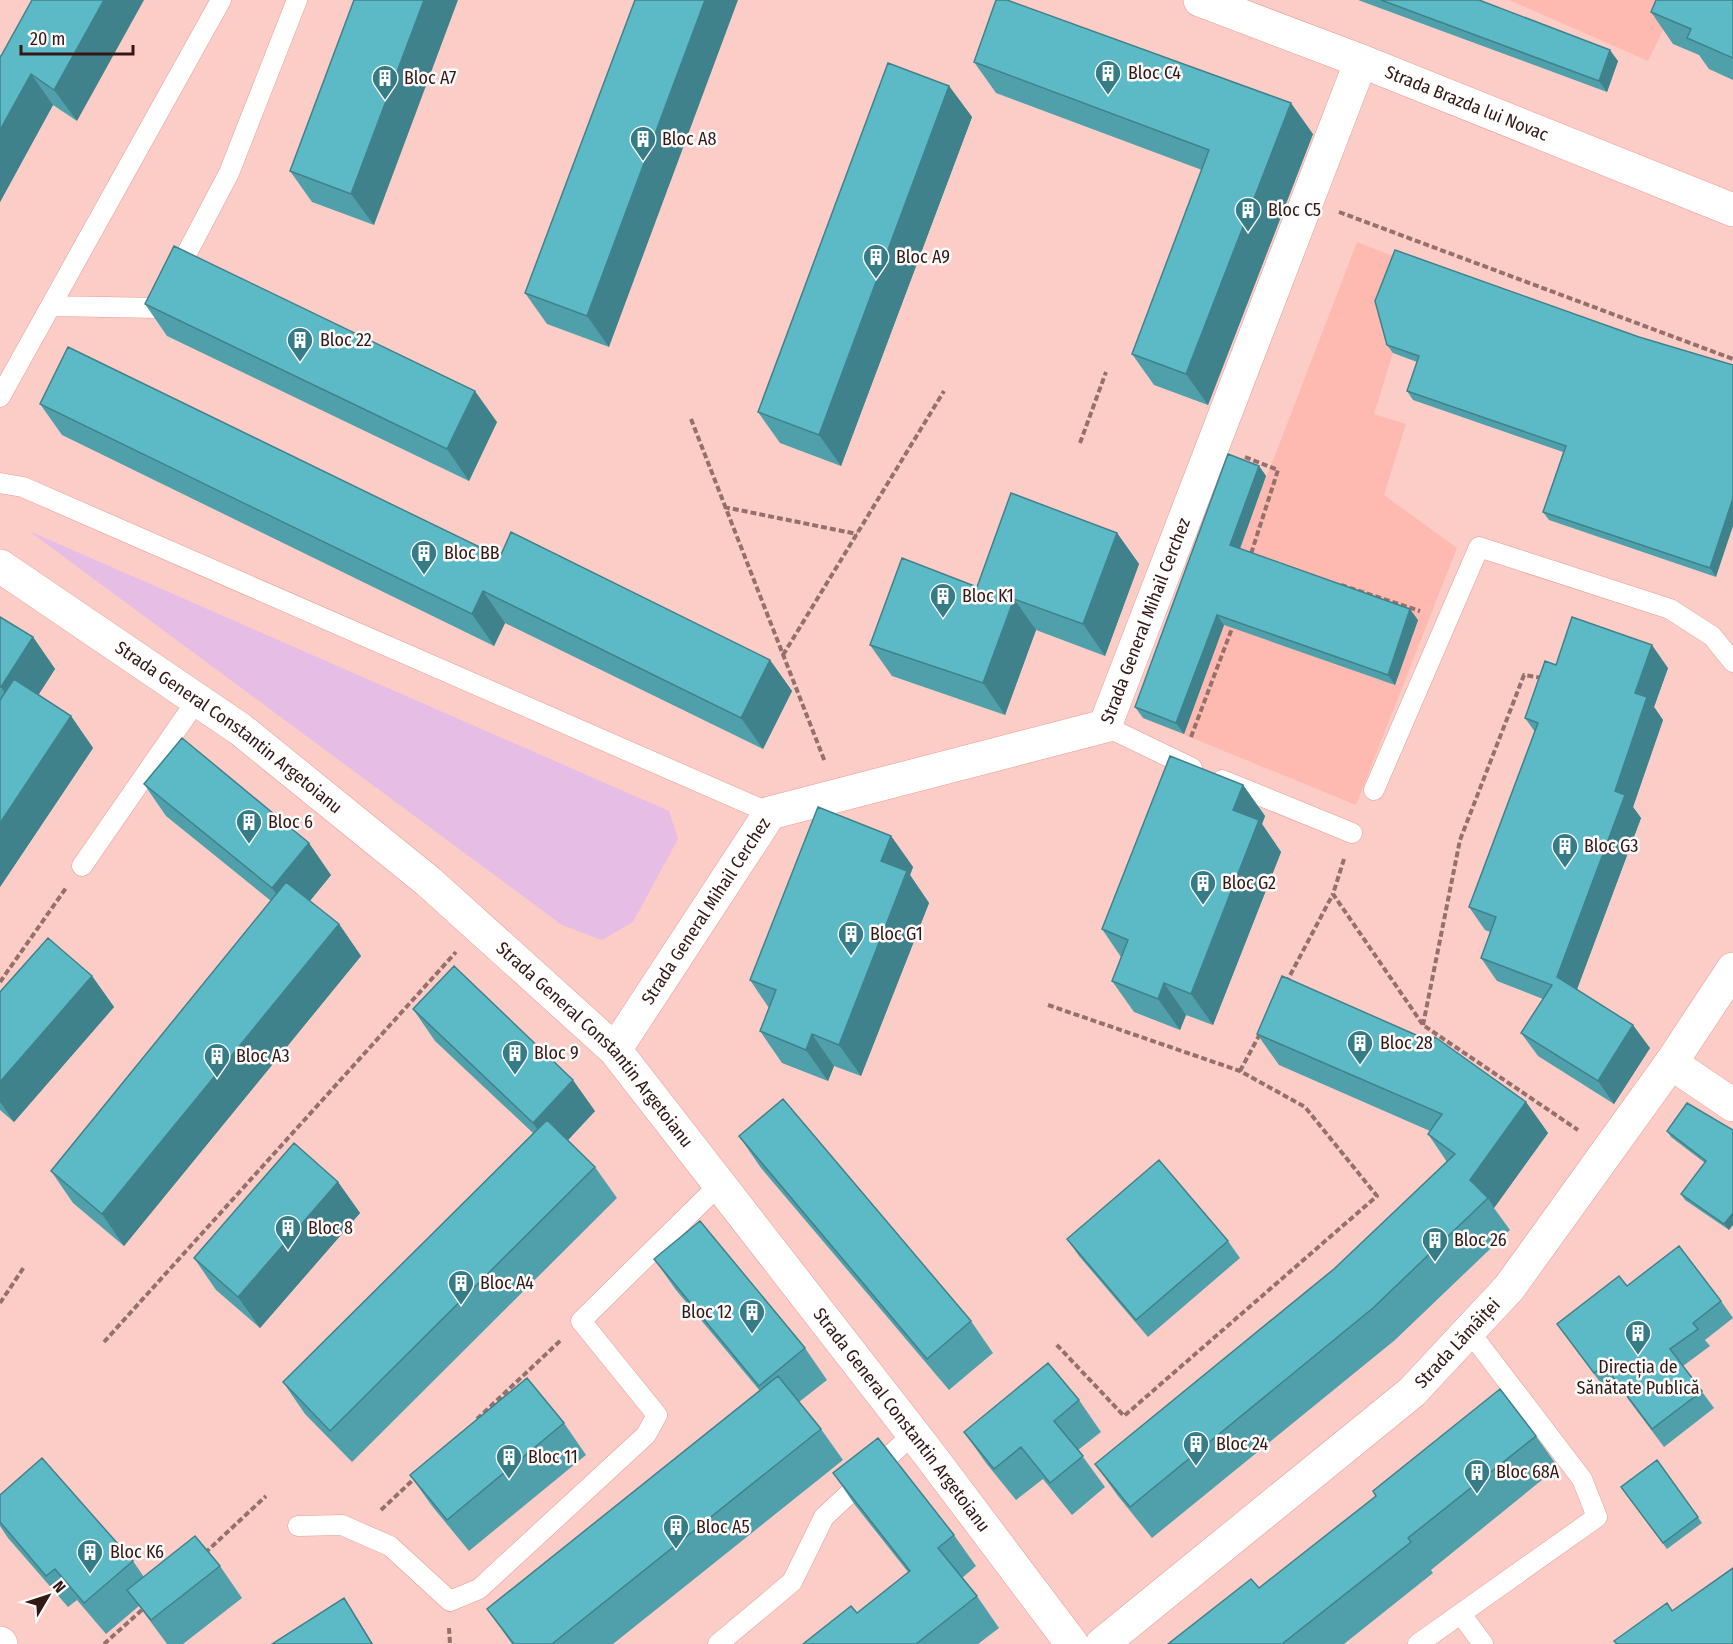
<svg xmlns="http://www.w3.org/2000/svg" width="1733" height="1644" font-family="'Fira Sans Condensed',sans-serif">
  <rect width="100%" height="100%" fill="#fccdc6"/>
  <path fill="#febab1" d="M1509,0H1678L1648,61Z
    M1357,242L1401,259L1393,353L1374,414L1406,424L1384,495L1457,548L1356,805L1143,718L1267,476Z"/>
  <path fill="#e6bde4" d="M29,531L669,811L678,839L633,922L602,940L562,925Z"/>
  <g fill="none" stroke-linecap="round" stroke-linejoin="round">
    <g stroke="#e69c92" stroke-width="21">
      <path id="service" d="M51,306L158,308L229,173L297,0
        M0,397L221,0
        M0,483L23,487L770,813
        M1105,726L1192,768
        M1222,780L1352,833
        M1374,790L1479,547L1670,609L1712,636L1733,662
        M82,866L197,700
        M298,1526L342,1525L390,1546L450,1601L479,1589L646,1435L657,1415L581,1321L720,1184
        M1461,1614L1483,1644
        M718,1644L792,1582L824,1517L913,1434
        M1418,1644L1597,1517L1582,1479L1469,1331"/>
    </g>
    <g stroke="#e69c92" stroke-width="34">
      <g id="minor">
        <path id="s1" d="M0,566L240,729L429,882L615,1050L929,1454L1072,1644"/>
        <path id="s2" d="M615,1050L770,813L1105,726L1361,61"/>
        <path d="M1671,1063L1733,1105"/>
        <path id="s3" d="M1102,1644L1412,1392L1509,1288L1671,1063L1733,969"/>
      </g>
    </g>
    <g stroke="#e69c92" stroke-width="34">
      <g id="tertiary">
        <path id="s4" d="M1200,0L1361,61L1733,210"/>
        <path d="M0,1643L1,1644"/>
      </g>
    </g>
    <path stroke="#96706c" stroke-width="4" stroke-dasharray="6 3" stroke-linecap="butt" d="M1339,212L1733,359
      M691,419L825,762
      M1080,443L1106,372
      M1245,457L1278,470L1250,557
      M724,507L857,534
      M1341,585L1420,611
      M783,655L944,391
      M1191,737L1234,623
      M1344,859L1333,894L1423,1025L1578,1130
      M0,982L66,888
      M1286,983L1333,894
      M1048,1005L1240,1071L1305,1107L1377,1196L1124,1416L1055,1343
      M1423,1025L1460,840L1524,675L1542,678
      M1240,1071L1261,1032
      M0,1303L24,1267
      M104,1342L456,952
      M477,1419L561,1340
      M381,1510L415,1478
      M205,1553L266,1496
      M449,1628L450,1644
      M104,1644L144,1608"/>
    <use href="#service" stroke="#fff" stroke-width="20"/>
    <use href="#minor" stroke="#fff" stroke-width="33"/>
    <use href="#tertiary" stroke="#fff" stroke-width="33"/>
  </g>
  <path fill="#4fa0ab" d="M32,0L77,121L53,105L0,202V56H1Z
    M354,0L374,225L312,202L290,171Z
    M635,0L609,347L547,324L525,293Z
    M1358,0H1479L1618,61L1607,92Z
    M1733,0V80L1709,69L1699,55L1673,44L1651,12Z
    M974,62L1313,134L1208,405L1154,385L1132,354L1202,170L996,93Z
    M949,86L972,117L841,466L780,443L758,412Z
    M145,304L497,422L469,481L167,336Z
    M1639,337L1716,577L1549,520L1543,512L1563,452L1413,400L1407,391L1417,362L1393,353L1387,345Z
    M40,404L770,660L792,691L763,749L505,623L494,646L62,435Z
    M1259,466L1266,476L1240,549L1418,620L1395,685L1224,625L1184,734L1143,718L1135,707Z
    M1117,533L1139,564L1105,656L1036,630L1005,715L892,676L870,645L977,587Z
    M0,617L33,637L55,669L38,695L71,716L93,748L0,887Z
    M1556,665L1668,668L1654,707L1663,720L1633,807L1641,818L1577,989L1650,1048L1614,1104L1538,1056L1521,1033L1543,999L1497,981L1481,958L1490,932L1485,930L1469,907L1535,732L1525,718Z
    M144,784L331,875L310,901L339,924L361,956L124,1246L73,1203L51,1171L271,901L166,816Z
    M1243,785L1265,816L1262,824L1281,852L1213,1025L1186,1015L1180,1030L1134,1012L1112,981L1121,957L1102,929Z
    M891,836L913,867L910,875L929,903L861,1076L834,1066L828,1081L782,1063L760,1031L769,1008L750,980Z
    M92,976L114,1007L14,1122L0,1110V992Z
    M413,1009L595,1111L568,1140L595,1167L617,1198L352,1462L305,1414L283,1382L533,1133L435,1041Z
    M1257,1034L1526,1102L1548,1133L1494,1208L1510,1230L1395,1340L1152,1538L1118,1496L1095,1464L1334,1269L1447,1162L1428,1134L1430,1131L1279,1065Z
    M1733,1130L1729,1230L1685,1200L1681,1194L1705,1163L1671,1137L1667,1131Z
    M739,1136L971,1321L993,1353L949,1390L761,1168Z
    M338,1182L360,1213L260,1328L216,1290L194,1258Z
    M1067,1239L1228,1241L1240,1258L1148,1337L1079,1256Z
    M654,1259L805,1348L827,1380L799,1402L821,1429L843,1460L613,1644H512L487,1609L760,1391L676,1290Z
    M1627,1286L1721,1301L1733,1318L1705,1340L1710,1346L1683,1366L1714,1408L1664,1447L1616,1383L1606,1390L1557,1324Z
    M1079,1400L1101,1432L1078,1450L1105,1487L1072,1515L1043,1479L1016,1500L986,1463L964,1432Z
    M564,1423L586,1455L469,1551L432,1506L410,1475Z
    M1536,1436L1558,1467L1431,1570L1433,1573L1344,1644H1168L1259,1588Z
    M1657,1460L1702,1523L1667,1549L1621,1487Z
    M833,1473L954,1535L976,1566L962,1578L977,1596L999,1628L978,1644H803L857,1613L908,1572L855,1505Z
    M0,1495L133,1561L144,1577L220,1566L242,1598L183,1644H167L139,1606L106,1634L77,1600L68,1607L8,1538L0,1526Z"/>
  <path fill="#40828b" d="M104,0H144L77,121L54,90Z
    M424,0H458L374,225L351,194Z
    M705,0H738L609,347L587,316Z
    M1610,50L1618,61L1607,92L1599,81Z
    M31,74L53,105L0,202V130Z
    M949,86L972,117L841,466L819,435Z
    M1291,103L1313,134L1208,405L1186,374Z
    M475,391L497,422L469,481L447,449Z
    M1259,466L1266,476L1237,556L1230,545Z
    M1733,498V526L1716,577L1710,568Z
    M1117,533L1139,564L1105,656L1083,624Z
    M483,591L505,623L494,646L472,614Z
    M1014,599L1036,630L1005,715L983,683Z
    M1410,609L1418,620L1395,685L1388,675Z
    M1217,615L1224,625L1184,734L1176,723Z
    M33,637L55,669L23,719L1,687Z
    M1652,645L1668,668L1654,707L1663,720L1633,807L1641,818L1573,1000L1557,977L1615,791L1635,693Z
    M770,660L792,691L763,749L741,718Z
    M71,716L93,748L0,887V823Z
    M1243,785L1265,816L1262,824L1281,852L1213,1025L1191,994L1233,810Z
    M891,836L913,867L910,875L929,903L861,1076L839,1045L881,861Z
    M309,843L331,875L294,920L272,888Z
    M339,924L361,956L124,1246L102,1214Z
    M92,976L114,1007L14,1122L0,1102V1082Z
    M1164,983L1186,1015L1180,1030L1158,999Z
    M1633,1025L1650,1048L1614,1104L1598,1081Z
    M812,1034L834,1066L828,1081L806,1050Z
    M573,1080L595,1111L555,1154L533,1123Z
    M1526,1102L1548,1133L1494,1208L1488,1198L1470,1180Z
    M338,1182L360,1213L260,1328L238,1297Z
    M1733,1213V1225L1729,1230L1724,1224Z
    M344,1598L352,1610L373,1644H372Z"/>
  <path fill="#5cbac7" stroke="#40828b" stroke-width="1.5" d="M32,0H104L54,90L31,74L0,130V56H1Z
    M354,0H424L351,194L290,171Z
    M635,0H705L587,316L525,293Z
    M996,0H1007L1291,103L1186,374L1132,354L1209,150L974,62Z
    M1381,0H1479L1610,50L1599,81Z
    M1656,0H1733V58L1687,38L1691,29L1651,12Z
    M888,63L949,86L819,435L758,412Z
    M174,246L475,391L447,449L145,304Z
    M1395,250L1639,337L1733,365V498L1710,568L1543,512L1566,446L1407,391L1419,356L1387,345L1375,301Z
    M68,347L500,557L511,532L770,660L741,718L483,591L472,614L40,404Z
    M1228,454L1259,466L1230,545L1410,609L1388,675L1217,615L1176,723L1135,707Z
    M1011,493L1117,533L1083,624L1014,599L983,683L870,645L902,558L977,587Z
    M0,617L33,637L1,687H0Z
    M1572,617L1652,645L1635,693L1647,697L1615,791L1625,795L1557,977L1633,1025L1598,1081L1521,1033L1552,985L1481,958L1496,917L1469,907L1538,723L1525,718L1545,661L1556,665Z
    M14,679L71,716L0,823V700Z
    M182,738L309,843L272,888L144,784Z
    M1170,756L1243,785L1233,810L1259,820L1191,994L1164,983L1158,999L1112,981L1128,940L1102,929Z
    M818,807L891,836L881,861L907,871L839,1045L812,1034L806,1050L760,1031L776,990L750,980Z
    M286,882L339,924L102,1214L51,1171Z
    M48,938L92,976L0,1082V992Z
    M454,966L573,1080L533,1123L413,1009Z
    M1282,976L1432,1042L1435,1037L1526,1102L1470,1180L1488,1198L1373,1308L1130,1507L1095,1464L1334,1269L1455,1154L1428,1134L1442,1114L1257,1034Z
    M783,1099L971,1321L927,1359L739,1136Z
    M1687,1103L1733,1130V1213L1724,1224L1681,1194L1706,1161L1667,1131Z
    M547,1120L595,1167L330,1431L283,1382Z
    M294,1143L338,1182L238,1297L194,1258Z
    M1159,1160L1228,1241L1136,1320L1067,1239Z
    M700,1221L805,1348L759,1386L654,1259Z
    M1679,1246L1721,1301L1693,1323L1698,1329L1670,1349L1702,1391L1652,1429L1604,1365L1594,1373L1557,1324L1619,1276L1627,1286Z
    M1048,1363L1079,1400L1054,1421L1083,1456L1050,1483L1021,1447L994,1469L964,1432Z
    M778,1376L821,1429L552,1644H514L487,1609Z
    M527,1378L564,1423L447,1520L410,1475Z
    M1500,1389L1536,1436L1408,1538L1411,1542L1282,1644H1168L1251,1579L1259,1588L1376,1496L1373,1491Z
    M878,1438L954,1535L938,1548L977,1596L916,1644H803L851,1606L857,1613L910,1571L833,1473Z
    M42,1458L133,1561L84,1603L55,1569L46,1576L0,1522V1495Z
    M1657,1460L1698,1517L1663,1543L1621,1487Z
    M195,1536L220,1566L151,1620L127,1590Z
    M1733,1568V1644H1617L1614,1641L1667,1603L1672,1611Z
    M344,1598L372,1644H272Z"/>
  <defs>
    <g id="building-pin" transform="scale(1.35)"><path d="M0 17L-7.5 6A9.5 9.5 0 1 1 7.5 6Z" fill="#357c86" stroke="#fbfbfb"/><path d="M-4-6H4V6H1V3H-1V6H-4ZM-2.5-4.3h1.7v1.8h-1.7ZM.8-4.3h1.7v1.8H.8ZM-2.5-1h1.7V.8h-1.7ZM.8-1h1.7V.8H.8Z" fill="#fff"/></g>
  </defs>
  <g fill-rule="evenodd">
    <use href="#building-pin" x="1108" y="73"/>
    <use href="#building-pin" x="385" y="78"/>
    <use href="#building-pin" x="643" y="139"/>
    <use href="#building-pin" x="1248" y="210"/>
    <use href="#building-pin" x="876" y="257"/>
    <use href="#building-pin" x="300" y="340"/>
    <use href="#building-pin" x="424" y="553"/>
    <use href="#building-pin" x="943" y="596"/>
    <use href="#building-pin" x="249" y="822"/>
    <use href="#building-pin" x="1565" y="846"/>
    <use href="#building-pin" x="1203" y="883"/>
    <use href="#building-pin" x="851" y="934"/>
    <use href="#building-pin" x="1360" y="1043"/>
    <use href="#building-pin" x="515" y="1053"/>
    <use href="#building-pin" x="217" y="1056"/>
    <use href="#building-pin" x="288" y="1228"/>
    <use href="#building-pin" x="1435" y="1240"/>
    <use href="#building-pin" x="461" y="1283"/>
    <use href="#building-pin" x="752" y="1312"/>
    <use href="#building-pin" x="1638" y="1333"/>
    <use href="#building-pin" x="1196" y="1444"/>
    <use href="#building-pin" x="509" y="1457"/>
    <use href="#building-pin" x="1477" y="1472"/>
    <use href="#building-pin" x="676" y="1527"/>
    <use href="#building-pin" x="90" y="1552"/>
  </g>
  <g text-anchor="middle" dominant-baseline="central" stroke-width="5" stroke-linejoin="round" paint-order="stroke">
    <g font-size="18" fill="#341815" stroke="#fbfbfb" text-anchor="start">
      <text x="1128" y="73">Bloc C4</text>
      <text x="404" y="78">Bloc A7</text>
      <text x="662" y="139">Bloc A8</text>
      <text x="1268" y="210">Bloc C5</text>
      <text x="896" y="257">Bloc A9</text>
      <text x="320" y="340">Bloc 22</text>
      <text x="444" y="553">Bloc BB</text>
      <text x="962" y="596">Bloc K1</text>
      <text x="268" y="822">Bloc 6</text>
      <text x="1584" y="846">Bloc G3</text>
      <text x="1222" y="883">Bloc G2</text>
      <text x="870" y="934">Bloc G1</text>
      <text x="1380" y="1043">Bloc 28</text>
      <text x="534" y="1053">Bloc 9</text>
      <text x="236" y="1056">Bloc A3</text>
      <text x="308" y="1228">Bloc 8</text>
      <text x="1454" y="1240">Bloc 26</text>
      <text x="480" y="1283">Bloc A4</text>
      <text x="732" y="1312" text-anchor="end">Bloc 12</text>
      <text x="1638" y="1367" text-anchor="middle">Direcția de<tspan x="1638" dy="21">Sănătate Publică</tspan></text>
      <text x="1216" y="1444">Bloc 24</text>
      <text x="528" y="1457">Bloc 11</text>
      <text x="1496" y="1472">Bloc 68A</text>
      <text x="696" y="1527">Bloc A5</text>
      <text x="110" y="1552">Bloc K6</text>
    </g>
    <g font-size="18" fill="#341815" stroke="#fbfbfb">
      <text stroke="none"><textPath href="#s4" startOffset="286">Strada Brazda lui Novac</textPath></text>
      <text stroke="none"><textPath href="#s2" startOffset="742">Strada General Mihail Cerchez</textPath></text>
      <text stroke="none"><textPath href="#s1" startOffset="280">Strada General Constantin Argetoianu</textPath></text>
      <text stroke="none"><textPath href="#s2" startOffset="166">Strada General Mihail Cerchez</textPath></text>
      <text stroke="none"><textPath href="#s1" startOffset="766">Strada General Constantin Argetoianu</textPath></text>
      <text stroke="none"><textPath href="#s3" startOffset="466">Strada Lămâiței</textPath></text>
      <text stroke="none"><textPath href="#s1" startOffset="1252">Strada General Constantin Argetoianu</textPath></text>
    </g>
  </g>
  <g transform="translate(48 1596) rotate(51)" stroke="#fbfbfb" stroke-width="4.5" paint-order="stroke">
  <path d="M0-4.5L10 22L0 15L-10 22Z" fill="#341815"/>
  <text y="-9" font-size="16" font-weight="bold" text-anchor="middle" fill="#341815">N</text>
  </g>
  <path d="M21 45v9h112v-9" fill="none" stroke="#341815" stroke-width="3"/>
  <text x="30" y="45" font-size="18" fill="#341815" stroke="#fbfbfb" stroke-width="4.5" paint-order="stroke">20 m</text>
</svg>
